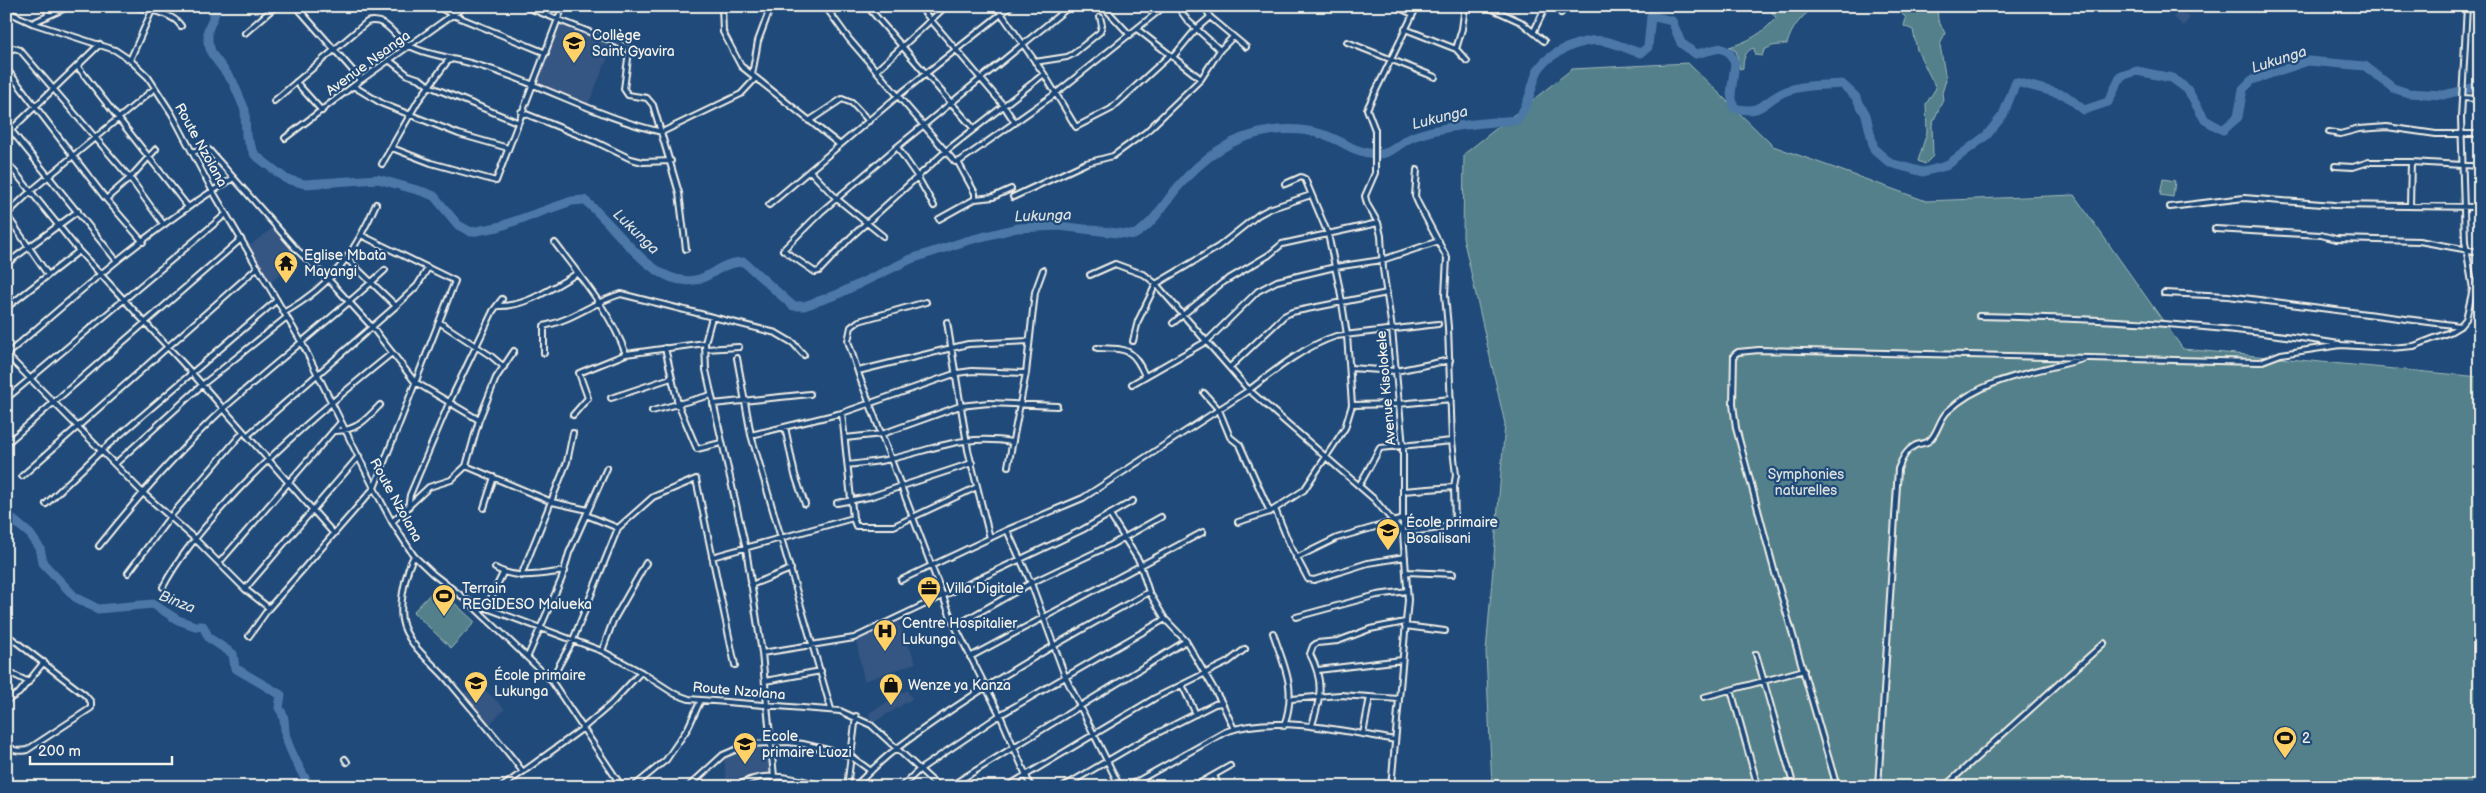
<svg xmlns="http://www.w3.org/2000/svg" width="2486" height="793" font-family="'Balsamiq Sans',sans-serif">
  <rect width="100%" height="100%" fill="#1f4a7a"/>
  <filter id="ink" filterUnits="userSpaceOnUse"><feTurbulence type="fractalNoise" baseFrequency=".02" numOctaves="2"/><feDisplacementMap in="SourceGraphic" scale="10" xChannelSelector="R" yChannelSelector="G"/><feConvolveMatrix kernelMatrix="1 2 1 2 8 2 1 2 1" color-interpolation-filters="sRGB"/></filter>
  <g filter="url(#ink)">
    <path fill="#355582" d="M2180,10L2190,18L2183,26L2173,17Z
      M559,23L614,43L588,105L536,84Z
      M275,226L297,253L287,261L291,266L271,282L248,247Z
      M899,622L916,663L864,681L856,640Z
      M477,682L505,709L489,725L462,695Z
      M907,690L912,699L871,724L869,713Z
      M768,747L770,775L726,779L724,757L736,751Z"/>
    <path fill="#52808a" stroke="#a3b8b9" d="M1772,6H1812L1814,8C1801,16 1791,29 1787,44L1772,46L1764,50L1762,56L1755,55L1754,48C1745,50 1743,60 1743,68L1740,69L1736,51L1729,47C1748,42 1763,33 1776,18L1771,11Z
      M1894,6H1937L1938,20L1945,33L1940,45L1946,80L1942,93L1943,100L1932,124L1933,156L1925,164L1918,161L1927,132L1926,104L1936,88L1917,50L1913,30L1904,26L1906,18Z
      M1688,63L1773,146L1926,201L2074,195L2183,349L2480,377V787H1492L1486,652L1505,424L1463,237L1464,154L1572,69Z
      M2163,179L2175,181L2173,197L2160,195Z
      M437,587L475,622L451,648L413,612Z"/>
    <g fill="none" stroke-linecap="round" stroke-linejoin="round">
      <path stroke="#4c78a7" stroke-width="9" d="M218,6L208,30V42L212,54L233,82L245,110L246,136L255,155L286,179L305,184L378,179L424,192L434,196L458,225L471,232L498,227L572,201L584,200C615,223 651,288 695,280C712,278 719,262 744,262L793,306H804L836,295L911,259L966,241L1017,228L1059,226L1134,235C1153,225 1163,205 1177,188C1188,175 1205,159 1219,150C1249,130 1291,124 1325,135C1343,141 1354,152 1374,154C1392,156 1400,141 1415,136C1447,125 1482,123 1516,120C1529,106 1530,92 1536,75C1543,54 1584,37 1604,41C1617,43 1628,50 1641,53L1648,47L1651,16L1672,21L1681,43L1696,54L1720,48L1729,52L1735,63L1731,94L1734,108C1763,115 1762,102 1784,92C1800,85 1824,85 1842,84L1855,96L1866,115L1874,149L1890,163L1923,172L1946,166L1987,135L2003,115L2016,82L2065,95L2084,110L2108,102L2121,76L2137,71L2172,78L2187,89L2205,120L2223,130L2238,117L2243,89L2252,80L2308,61L2365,66L2393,88L2408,93L2443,95L2475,87L2480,88
        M6,514L30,534L40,548L43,563L75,597L98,609L153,604L178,620L195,626H203L209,638L233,654L235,668L281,695L279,708C287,718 283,726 286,737C291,755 301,771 310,787"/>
      <g stroke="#f4f1e8" stroke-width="8">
        <path id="street" d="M46,6L48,15
          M132,6C147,10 172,12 181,26
          M296,6L361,80
          M437,6L453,15L546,53
          M524,6L627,47L629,51L624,89L628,95L647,98L653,105L679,193L686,249
          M722,6L723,32L741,66L840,145
          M825,6L849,39L955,162L960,161L1055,94L1165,6
          M867,6L974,129
          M919,6L1004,106L1015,123
          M996,6L1044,74L1076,127L1111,109L1170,55
          M1103,6L1130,35
          M1177,6L1188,21L1220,50
          M1205,6L1210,17L1246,47
          M1395,6L1413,14
          M1486,6L1521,22L1544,41
          M1557,6L1561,13
          M6,11L32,23L115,50L130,60L148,77L172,114L212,190L302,343L374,488L392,522L414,556L433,574L468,601L602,651L641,672L675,694L689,699L840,711L871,725L939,787
          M301,12L307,6
          M32,23L70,6
          M1137,29L1201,79
          M1405,29L1456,49L1467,61
          M1534,31L1546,6
          M245,33L276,6
          M1347,42L1435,77
          M1456,49L1462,29L1465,6
          M6,53L14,48L20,50L130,178L164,225
          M1173,57L1196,29L1210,17
          M130,60L154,6
          M389,60L408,75L420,79L429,86L517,122
          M1035,62L1067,57L1073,54L1100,32L1102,25L1100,17
          M78,67L188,207
          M6,68L106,199L143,242
          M877,70L946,6
          M1044,74L946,151L851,237L819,271L815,272L783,250L821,212L897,147L1070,6
          M2478,74L2480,72
          M754,78L752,75L758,41L771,6
          M296,82L322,111
          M353,86L383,104L459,134L508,148
          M2462,98L2480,99
          M274,101L367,22C388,16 394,39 410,46C422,53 439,55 452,59
          M521,112L596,142L631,159L643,162L671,161
          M809,121L842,99L852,103L869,121
          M6,124L117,261
          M11,130L100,44
          M2329,132L2340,134L2359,129L2387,127L2436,134H2480
          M285,138L361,80L465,6
          M897,147L917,176L934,206
          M392,148L431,163L496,181L563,6
          M192,152L205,148L209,150L296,249L329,280L372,327L415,382L479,420
          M6,161L79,251L191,372L334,534
          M958,162L975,193V199
          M382,164L418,101L447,62L452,59C524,73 590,116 662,132L741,94L755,79
          M2335,166L2353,167L2369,162H2411L2480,166
          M810,171L837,199L883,236
          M1013,197L1086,163L1113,156L1146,132L1201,79L1220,50L1233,37
          M106,199L130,178L156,149
          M769,205L899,95L1011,6
          M2410,205L2411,162
          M2170,207L2244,198L2334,205L2480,207
          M6,214L48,275
          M7,214L31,191L155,88
          M939,219L975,199L993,197L1011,189
          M2215,229L2321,235L2336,239L2419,241L2480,252
          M555,243C582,279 610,311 626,354
          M347,259L396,306
          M6,264L78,211
          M1090,275L1115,264L1145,275L1156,284L1249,390L1374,499L1403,533L1440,528L1455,522L1454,487L1456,475L1452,441L1448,327L1445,295L1447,258L1418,203L1415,196L1417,170
          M2164,293L2228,296L2460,326
          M926,302L859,321L851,327L848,341L860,378L952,620L1000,715L1031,787
          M498,306C527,307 553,287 578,273
          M6,308L79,251
          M285,312C332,285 355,253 376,204
          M1979,316C2100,319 2220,324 2339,344
          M712,317L705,343L706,370L746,549L762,653L775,787
          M439,322L491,356L504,367
          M947,322L968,450L990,538
          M1173,323L1222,283L1269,255L1282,244L1378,223
          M1133,341L1138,321L1156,284L1218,247L1258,215L1269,209L1311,195
          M665,348L678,404L697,449L721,443
          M1097,348C1126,349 1133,347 1145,376
          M705,349L739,347
          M544,353V326C573,320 593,302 621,294L776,333L793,343L804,355
          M6,354L142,492L195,539L245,589L269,608
          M6,355C78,293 150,228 232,179
          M737,358L751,435L831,709
          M1230,367L1284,316L1292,312L1387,293
          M1350,368L1396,371L1450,360
          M858,371L968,344L1028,341
          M1132,384L1207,341L1258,291L1277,281L1335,267L1382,260L1439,241
          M1204,393L1219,410L1230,437L1240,445L1270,512
          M611,398L671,378
          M6,399L226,214
          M713,404L810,394
          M1352,405L1398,404L1451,399
          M652,411L711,395
          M842,413L853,518L856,526H894L977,487
          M573,415L588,398L579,373L626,354L705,343
          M785,427L795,475L805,504
          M333,431C355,432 366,420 380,405
          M751,435L842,413L957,373L972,371L1026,373
          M247,436L396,306L417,286L428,268
          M845,438L882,434L960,406L989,403L1057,406
          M6,444L241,239
          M115,464L202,385L287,317
          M848,465C863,463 877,462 891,459C938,448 964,434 1013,442
          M466,466L552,502L588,510
          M1008,466L1026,373L1035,292L1043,270
          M22,476L258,267
          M1359,486L1380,448L1452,441
          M1403,491L1454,487
          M837,503L869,497L972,463
          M46,504L101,451L277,300
          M408,508L410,495L449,403L493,311L502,299
          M484,508L494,477
          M1275,509L1289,543L1308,579L1314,580L1368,563L1405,557
          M586,515L618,528L653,497L696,479L735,665
          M1110,515L1139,561L1149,592L1165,619L1186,641L1222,703L1234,729
          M392,522L429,487L451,480L466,466L479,420L496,378L514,351
          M1238,522L1270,512L1304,490L1345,428L1352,405L1347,335L1340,290L1328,234L1305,179L1301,177L1285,184
          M1007,530L1031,583L1065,676L1120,787
          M99,546C138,497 178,451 224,408C277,361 333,318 385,270
          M414,556C406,570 399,604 402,620C406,645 435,664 450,683C475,713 500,741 523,772
          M712,557L853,518
          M1296,558L1337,538L1403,519
          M219,563L341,422
          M495,568C516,580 542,574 565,571
          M1406,572L1453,574
          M128,573L170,517L243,432
          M521,576L567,462L573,433
          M901,580L1007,530L1083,498L1249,390C1275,370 1305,346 1336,336L1438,324
          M751,585L791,569
          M163,587C177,560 197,536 217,513C270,453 330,403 392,353
          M245,589L359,456
          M471,604L551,680L622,787
          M486,608L503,573
          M1296,617L1377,595L1407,591
          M955,626L1031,583L1111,545L1161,517
          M1405,626L1445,631
          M1273,633C1285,669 1297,688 1284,726
          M6,634L85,695L91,702V708L27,750C18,752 12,751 6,743
          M249,636L269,608L374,488L455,281L363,236
          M602,651L613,621L646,563
          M762,653L854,638L1082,530L1133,501
          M1756,654L1794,787
          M528,656L562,578L569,553L607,468
          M970,657L1203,532
          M1318,670L1402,660
          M6,671L29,682
          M551,680L573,640L618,528
          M765,681L821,671
          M1182,685L1196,714
          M1731,690L1758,787
          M1704,697L1804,670
          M1291,699L1340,695L1399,699
          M6,701L19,693L44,662
          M1312,725C1321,697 1324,681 1310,654L1313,646L1317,643L1338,641L1370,629L1405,622
          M1363,734L1370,697
          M345,759L347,762
          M1214,775L1219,787
          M502,787L582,729L611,704L641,672
          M633,787L666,760L688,728L700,702
          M688,787L723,755L749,744L788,742L803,744L849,755L871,771
          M737,787C761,768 800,779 827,787
          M791,787L792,779
          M847,787L856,716
          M854,787C868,774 881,760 896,749C976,689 1062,640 1149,592
          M901,787L919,770L1000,715L1165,619
          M949,787L1186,641
          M1006,787L1155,698L1228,662L1245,649
          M1063,787L1136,744L1215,704L1222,703
          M1127,787L1225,732C1274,714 1345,731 1395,740
          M1193,787L1230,766
          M1391,787L1408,600L1403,533V447L1392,329L1383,269L1381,236L1378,223L1367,204L1365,196L1375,173V130L1367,109L1417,6
          M1837,787L1776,577L1736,428L1733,404L1734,355L1738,352L1759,350L2260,362L2281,354L2341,345L2390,348L2414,346L2450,332L2460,326L2466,319L2473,289L2465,241L2461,118L2467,6
          M1878,787L1898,469C1902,459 1906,450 1916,445C1921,443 1926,444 1930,440C1938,433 1939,419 1948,411C1985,376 2040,372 2086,358
          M1944,787L2104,643"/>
      </g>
      <use href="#street" stroke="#1f4a7a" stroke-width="4"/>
    </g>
  </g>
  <defs>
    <g id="school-pin" transform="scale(1.25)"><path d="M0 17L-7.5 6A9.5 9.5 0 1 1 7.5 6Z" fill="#ffd166" stroke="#1f4a7a"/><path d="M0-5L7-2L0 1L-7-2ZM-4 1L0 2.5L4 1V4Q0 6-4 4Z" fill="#111"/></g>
    <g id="temple-pin" transform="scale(1.25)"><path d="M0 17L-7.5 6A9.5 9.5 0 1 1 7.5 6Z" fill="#ffd166" stroke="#1f4a7a"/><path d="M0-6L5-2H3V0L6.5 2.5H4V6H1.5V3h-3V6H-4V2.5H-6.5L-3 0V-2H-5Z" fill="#111"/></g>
    <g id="office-pin" transform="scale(1.25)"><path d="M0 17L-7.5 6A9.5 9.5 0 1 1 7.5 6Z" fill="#ffd166" stroke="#1f4a7a"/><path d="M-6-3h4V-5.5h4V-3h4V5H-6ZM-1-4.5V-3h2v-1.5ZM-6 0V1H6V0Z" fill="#111"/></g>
    <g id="stadium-pin" transform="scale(1.25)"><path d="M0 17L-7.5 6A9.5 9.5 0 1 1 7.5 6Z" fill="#ffd166" stroke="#1f4a7a"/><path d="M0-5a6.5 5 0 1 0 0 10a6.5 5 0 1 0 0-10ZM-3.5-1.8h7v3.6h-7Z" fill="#111"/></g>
    <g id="hospital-pin" transform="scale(1.25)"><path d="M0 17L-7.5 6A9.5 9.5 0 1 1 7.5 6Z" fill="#ffd166" stroke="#1f4a7a"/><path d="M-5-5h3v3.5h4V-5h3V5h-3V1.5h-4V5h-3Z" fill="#111"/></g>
    <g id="shop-pin" transform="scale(1.25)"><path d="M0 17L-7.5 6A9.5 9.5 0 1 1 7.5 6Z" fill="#ffd166" stroke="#1f4a7a"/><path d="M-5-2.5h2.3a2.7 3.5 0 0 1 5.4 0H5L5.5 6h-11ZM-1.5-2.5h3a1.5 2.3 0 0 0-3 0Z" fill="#111"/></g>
  </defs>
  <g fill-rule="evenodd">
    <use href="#school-pin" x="574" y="43"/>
    <use href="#temple-pin" x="286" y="263"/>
    <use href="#school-pin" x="1388" y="530"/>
    <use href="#office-pin" x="929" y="588"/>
    <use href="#stadium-pin" x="444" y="596"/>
    <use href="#hospital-pin" x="885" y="631"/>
    <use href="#school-pin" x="476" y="683"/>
    <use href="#shop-pin" x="891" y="685"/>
    <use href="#stadium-pin" x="2285" y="738"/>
    <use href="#school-pin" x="745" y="744"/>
  </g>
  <g text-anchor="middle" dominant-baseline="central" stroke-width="4.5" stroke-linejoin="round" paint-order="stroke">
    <g font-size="14" fill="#f4f1e8" stroke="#1f4a7a" text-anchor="start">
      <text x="592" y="35">Collège<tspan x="592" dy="16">Saint Gyavira</tspan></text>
      <text x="304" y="255">Eglise Mbata<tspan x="304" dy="16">Mayangi</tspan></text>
      <text x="1406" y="522">École primaire<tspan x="1406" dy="16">Bosalisani</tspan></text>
      <text x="462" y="588">Terrain<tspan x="462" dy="16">REGIDESO Malueka</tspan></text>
      <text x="946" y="588">Villa Digitale</text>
      <text x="902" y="623">Centre Hospitalier<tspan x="902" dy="16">Lukunga</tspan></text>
      <text x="494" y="675">École primaire<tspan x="494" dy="16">Lukunga</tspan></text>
      <text x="908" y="685">Wenze ya Kanza</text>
      <text x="762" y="736">Ecole<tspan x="762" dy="16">primaire Luozi</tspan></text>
      <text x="2302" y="738">2</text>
    </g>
    <g font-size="14" fill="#f4f1e8" stroke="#1f4a7a">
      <text transform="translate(368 63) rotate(-36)">Avenue Nsanga</text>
      <text transform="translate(201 145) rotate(61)">Route Nzolana</text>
      <text transform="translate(1386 388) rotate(-95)">Avenue Kisolokele</text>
      <text transform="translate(396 500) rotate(61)">Route Nzolana</text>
      <text transform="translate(739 691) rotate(5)">Route Nzolana</text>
    </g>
    <g font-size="14" fill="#dce0da" stroke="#1f4a7a">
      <text x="1806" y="474">Symphonies<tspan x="1806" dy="16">naturelles</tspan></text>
    </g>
    <g font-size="15" font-style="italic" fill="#dbdfde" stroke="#1f4a7a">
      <text transform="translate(2279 60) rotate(-18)">Lukunga</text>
      <text transform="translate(1440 118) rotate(-14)">Lukunga</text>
      <text transform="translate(1043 216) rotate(-2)">Lukunga</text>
      <text transform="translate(636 232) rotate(44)">Lukunga</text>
      <text transform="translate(177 602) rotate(22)">Binza</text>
    </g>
  </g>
  <rect width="2486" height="793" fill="none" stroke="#1f4a7a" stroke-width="25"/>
  <rect x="12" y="12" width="2461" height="768" fill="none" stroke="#f4f1e8" stroke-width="2" filter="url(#ink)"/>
  <path d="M30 756v8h142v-8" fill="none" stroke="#f4f1e8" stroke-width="2.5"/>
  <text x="38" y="756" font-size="15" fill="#f4f1e8" stroke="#1f4a7a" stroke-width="4" paint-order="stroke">200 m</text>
</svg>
